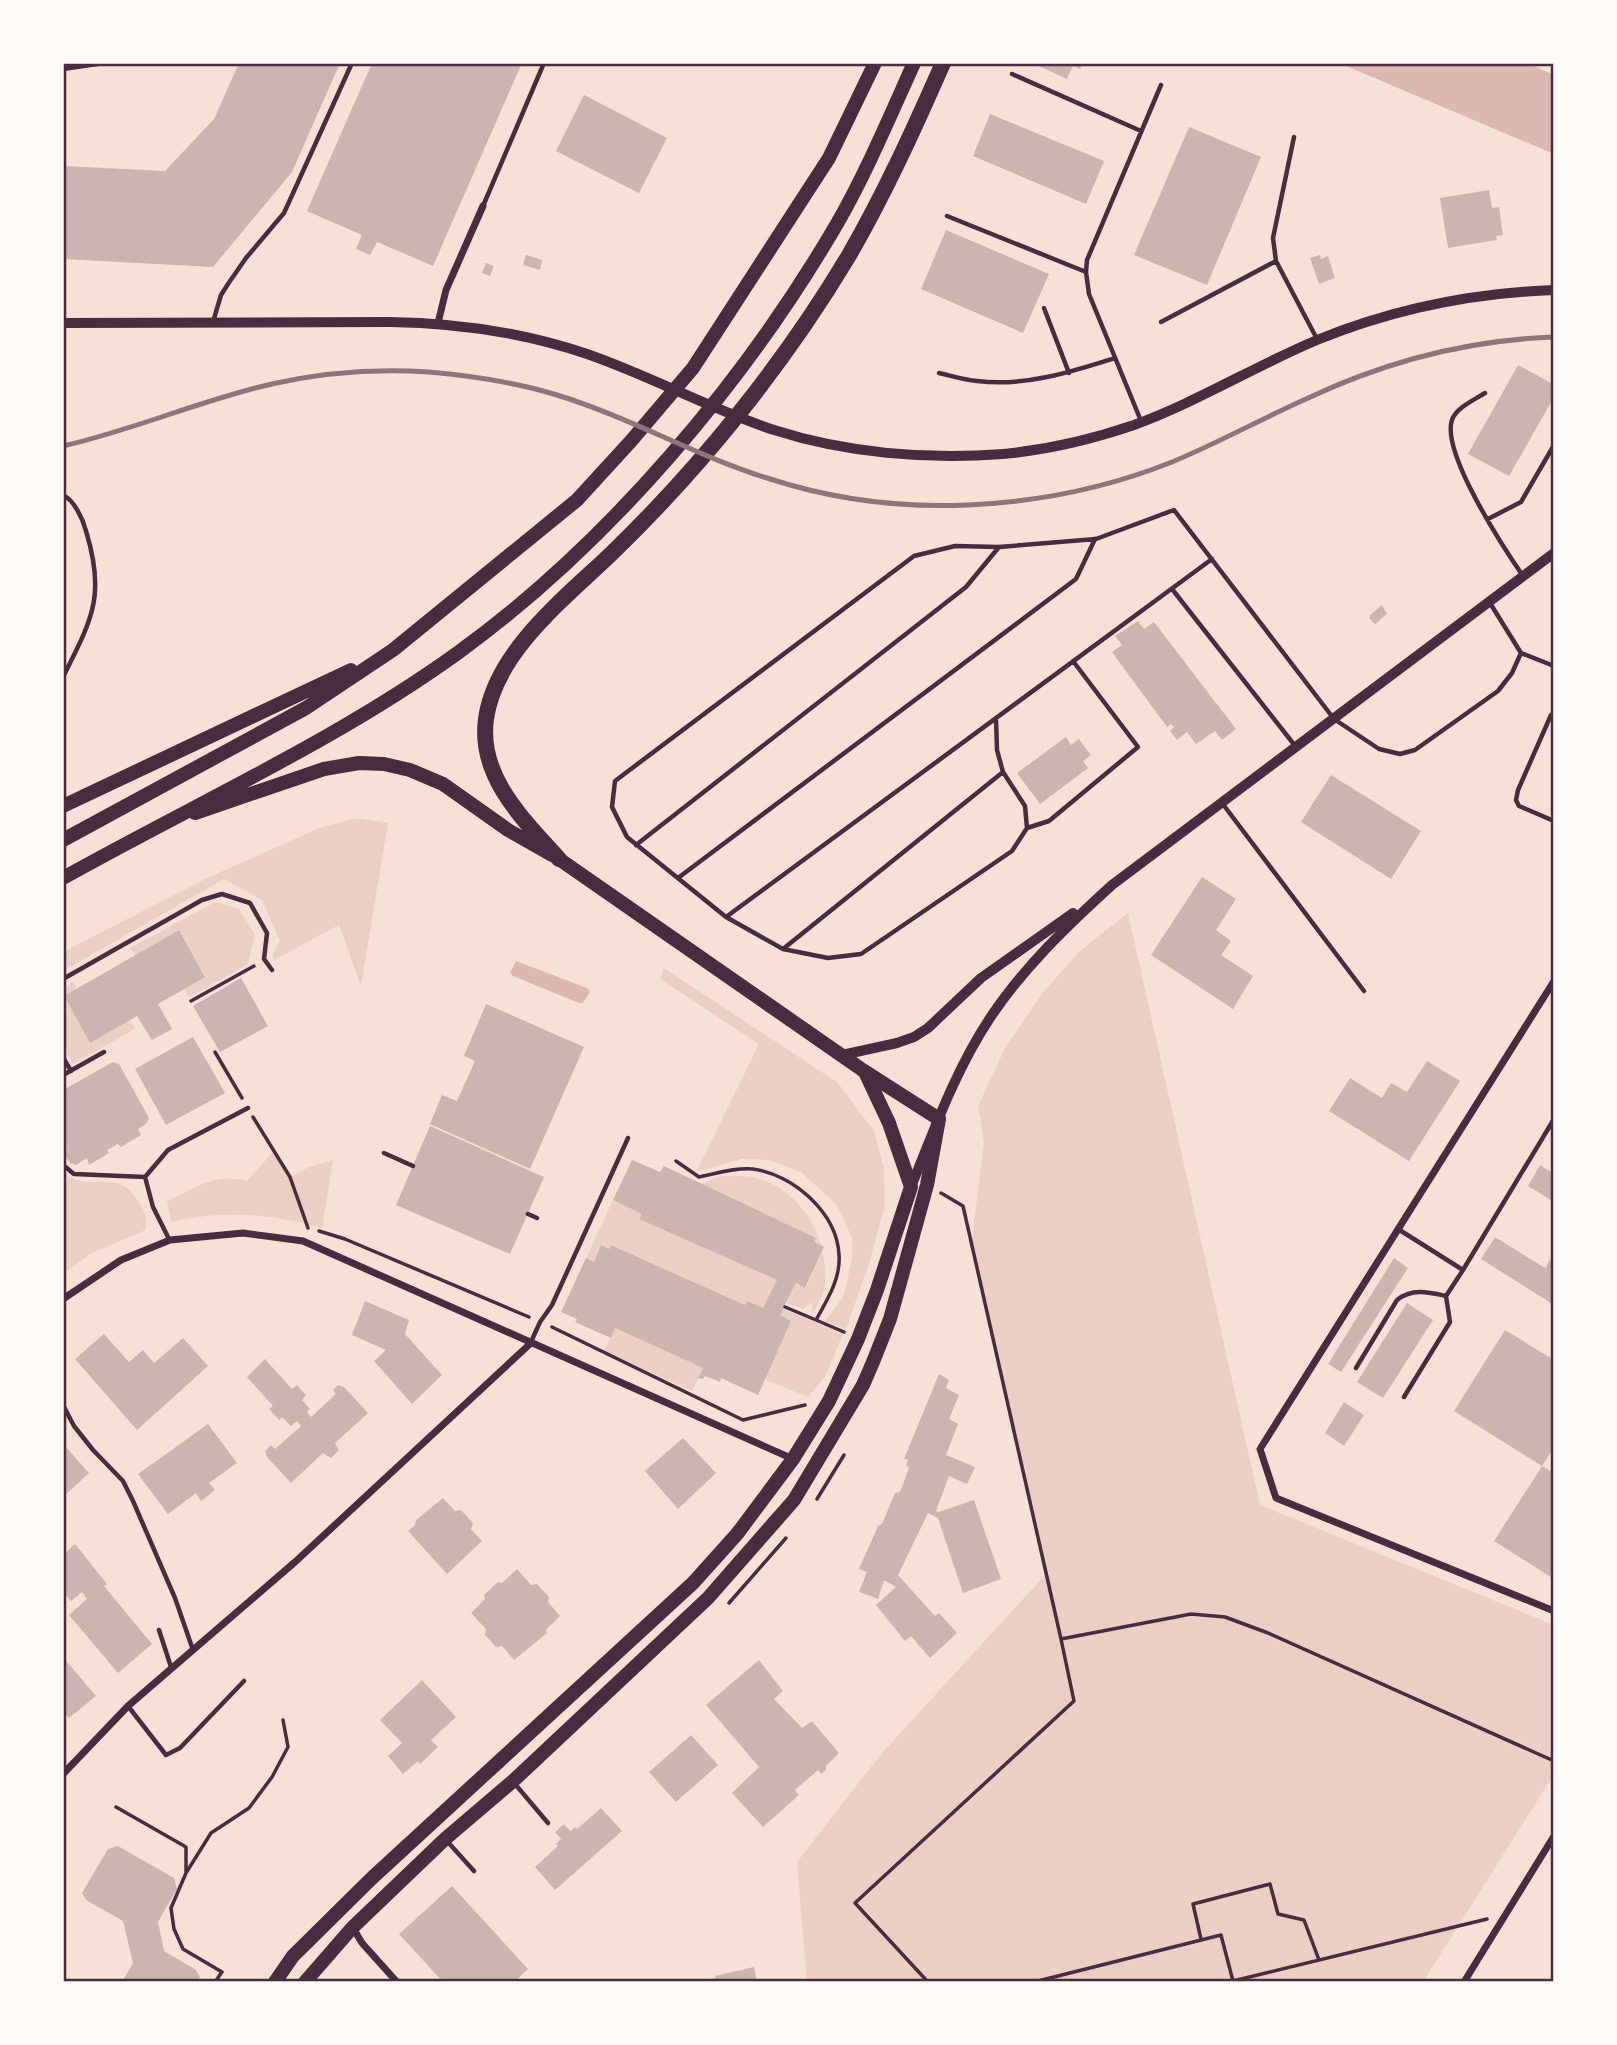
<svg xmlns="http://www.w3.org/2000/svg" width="1617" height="2045" font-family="Mulish,sans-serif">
  <rect width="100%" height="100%" fill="#f7e1d7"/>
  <path fill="#ebcfc5" d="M357,818L388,823L361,986L339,925L274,960L272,956L280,941L262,900L224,879L63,971V952L207,878L319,828Z
    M215,902L239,909L255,934L248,964L189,997L184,989L205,976L179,930L135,955L130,948Z
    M1128,913L1260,1505L1554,1625V1774L1423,1982H807L797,1862L881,1754L1046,1574L972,1240L984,1142L978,1106L1005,1048L1044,991L1081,950Z
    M664,968L837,1082L874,1131L884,1168L885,1205L869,1264L846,1329L825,1321L844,1296L852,1257V1238L837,1205L801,1172L769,1160L742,1159L696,1172L759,1044L660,979Z
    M73,982L77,988L64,997L90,1042L130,1020L135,1029L73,1064L63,1048V988Z
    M274,1151L290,1177L309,1167L333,1160L322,1228C268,1213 226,1210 171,1222L167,1201C195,1188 215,1172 247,1181Z
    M63,1172C93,1196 118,1164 140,1204C146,1214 147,1218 146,1230L92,1253L63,1274Z
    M720,1176C730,1177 742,1175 752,1177C801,1187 829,1238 825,1284C824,1294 817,1305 813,1314L812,1302L803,1309L787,1303L796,1283L806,1288L824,1248L814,1242L816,1238L701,1184Z
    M613,1200L642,1214L640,1219L777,1280L763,1308L745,1305L612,1245L609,1249L601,1246L594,1262L586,1258Z
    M783,1309L843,1334L826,1375L808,1397L764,1379L791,1321L780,1315Z
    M615,1328L703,1368L692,1391L604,1351Z"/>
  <path fill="#dcb8b0" d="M1339,63H1527L1554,75V154Z
    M516,961L587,988L590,992L583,1003H579L513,976L510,973Z"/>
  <path fill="#ccb4b1" d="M239,63H340L292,172L213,267L63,259V166L165,171L214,119Z
    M372,63H522L433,266L377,242L370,255L356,249L362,235L307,211Z
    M1032,63H1083L1080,69L1073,66L1067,79Z
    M584,95L667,138L639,193L556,151Z
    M990,114L1104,161L1086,204L973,156Z
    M1189,127L1261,157L1207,285L1134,255Z
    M1489,190L1492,208L1499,207L1503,235L1496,236L1497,240L1448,248L1440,198Z
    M946,230L1049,274L1023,333L921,289Z
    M526,255L542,260L540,270L523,265Z
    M1320,255L1321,259L1328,256L1335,278L1319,284L1310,258Z
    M486,263L494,266L490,276L482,273Z
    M1518,365L1551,383L1554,377V397L1509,476L1468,454Z
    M1382,605L1387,614L1375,624L1369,618L1370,615Z
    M1138,621L1144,629L1154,622L1236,729L1222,740L1215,731L1196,744L1187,732L1177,740L1170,731L1174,727L1171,724L1167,727L1112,652L1122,645L1115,636Z
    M1066,737L1071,745L1079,739L1091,755L1083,761L1088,768L1040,804L1017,773Z
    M1331,775L1421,831L1391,879L1301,822Z
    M1202,877L1236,899L1216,930L1231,941L1221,955L1253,976L1233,1009L1151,955Z
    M179,930L205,977L158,1004L172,1029L152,1040L137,1016L90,1043L64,996Z
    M241,978L268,1026L220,1052L193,1006Z
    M486,1004L584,1047L530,1169L430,1124L442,1095L457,1101L475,1061L464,1056Z
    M193,1037L225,1093L166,1125L135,1069Z
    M1427,1061L1460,1081L1409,1161L1329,1111L1350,1078L1382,1098L1391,1083L1407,1092Z
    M113,1062L119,1064L149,1118L146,1124L138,1129L141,1135L121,1147L118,1144L107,1150L109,1153L89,1165L87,1158L76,1165L70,1163L63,1152L67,1148L63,1141V1090Z
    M430,1126L544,1177L510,1254L396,1205Z
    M632,1160L660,1172L664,1166L816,1238L814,1242L824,1247L805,1288L796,1283L780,1315L791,1321L758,1395L721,1378L720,1382L705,1376L703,1379L698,1378L703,1368L615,1328L611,1338L575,1322L577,1319L561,1312L586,1258L594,1262L601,1245L609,1249L611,1245L745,1305L747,1301L763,1308L777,1280L639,1219L642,1214L613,1200Z
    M1540,1165L1554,1174V1202L1528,1186Z
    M1495,1237L1545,1268L1554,1254V1305L1481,1259Z
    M1394,1258L1408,1268L1341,1372L1328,1364Z
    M365,1301L409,1320L405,1334L442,1375L412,1404L374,1361L386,1350L352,1335Z
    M1407,1303L1433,1320L1383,1398L1357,1382Z
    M1505,1330L1554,1360V1447L1542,1466L1454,1411Z
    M104,1334L129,1362L143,1350L154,1363L183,1338L208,1366L137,1430L75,1359Z
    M265,1359L292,1389L297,1385L306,1395L302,1400L310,1409L307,1412L311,1417L336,1394L333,1390L338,1385L344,1387L368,1413L335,1443L339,1450L331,1458L323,1453L291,1483L267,1457L265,1451L271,1445L275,1449L301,1426L297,1421L291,1426L282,1417L279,1420L269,1409L273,1406L247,1377Z
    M939,1374L949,1380L946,1388L959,1395L949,1419L958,1424L946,1455L975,1467L967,1484L949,1476L936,1511L939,1512L974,1500L1001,1579L963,1593L938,1518L928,1513L898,1575L935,1616L939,1613L957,1633L930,1658L911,1636L905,1641L876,1605L896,1587L884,1580L878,1599L859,1592L867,1572L859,1569L878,1526L882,1524L895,1493L900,1492L909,1468L906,1465L908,1460L904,1459Z
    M1344,1402L1364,1415L1344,1446L1325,1433Z
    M208,1424L237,1463L209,1483L215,1490L210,1494L201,1501L196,1493L168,1514L138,1474Z
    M683,1438L716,1473L678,1509L645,1471Z
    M63,1444L89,1473L63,1497Z
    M1542,1466L1554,1473V1579L1494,1541Z
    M443,1498L455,1511L461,1510L473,1523L471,1529L482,1541L447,1574L408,1531L415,1525L416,1520Z
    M75,1544L107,1584L104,1586L152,1644L118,1673L69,1615L87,1599L82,1592L71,1601L63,1592V1555Z
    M517,1569L531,1585L537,1584L549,1597L548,1602L560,1616L546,1630L547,1633L514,1660L502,1646L496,1647L485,1635L486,1629L471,1613L485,1599L484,1595L498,1582L502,1583Z
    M63,1657L96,1696L69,1718L63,1711Z
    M759,1660L783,1691L774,1699L802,1728L812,1721L839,1753L826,1766V1770L821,1774L818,1770L795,1790L799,1795L763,1827L732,1793L759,1767L706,1705Z
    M422,1680L456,1717L431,1740L438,1747L420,1764L418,1761L403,1774L388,1756L402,1743L380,1720Z
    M691,1735L718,1765L676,1802L649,1772Z
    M601,1808L622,1831L555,1890L535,1867L558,1846L556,1844L561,1839L555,1832L564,1824L570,1831L576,1827L577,1829Z
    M118,1846L174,1878L177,1889L158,1922L164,1951L196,1970L200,1977L197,1982H122L133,1963L123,1921L86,1900L82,1893L108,1849Z
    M452,1886L528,1969L514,1982H443L399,1934Z
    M754,1967L757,1982H695L716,1978L715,1976Z"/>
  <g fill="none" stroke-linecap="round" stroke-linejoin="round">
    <path stroke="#4a2c40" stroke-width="3.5" d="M1553,63L1554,64
      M191,1001L254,966
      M215,1052L242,1098
      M253,1117L290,1177L308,1228
      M676,1161L699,1177C715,1174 736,1167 753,1169C792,1174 837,1212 839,1255C841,1278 827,1300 816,1320L785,1307
      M941,1193L963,1206L1061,1639
      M319,1231L345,1239L529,1317
      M816,1320L844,1332
      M552,1327L743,1420L805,1405
      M817,1499L844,1455
      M729,1603L786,1538
      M116,1807L186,1847V1873L211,1833L249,1808L272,1777L288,1747L283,1720
      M186,1873L171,1908L174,1929L183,1949L222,1972L215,1982
      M1201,1939L1193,1904L1270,1884L1278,1914L1304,1920L1319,1960
      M928,1982L855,1903L1074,1701L1061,1639L1191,1614L1225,1617L1268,1633L1554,1761
      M1034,1982L1221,1935L1233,1981L1487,1919"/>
    <path stroke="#4a2c40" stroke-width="4.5" d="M63,69L104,63
      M1012,74L1141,131
      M1294,137L1273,238L1276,261L1317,339
      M483,206L544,63
      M947,216L1086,272
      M1044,308L1069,373
      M213,322L221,295L228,284L246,258L284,213L352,63
      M1161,322L1276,261
      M939,373C952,376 964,380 977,381C1024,387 1071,372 1115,358
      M1485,393C1474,400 1456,408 1452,420C1441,452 1503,547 1523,576
      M1141,421L1089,294L1086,272L1087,260L1161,85
      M63,495C74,500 83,519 86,531C106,596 92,619 63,677
      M1488,519L1521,502L1554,445
      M1212,559L726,917L627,837L612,807L615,781L914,556L955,546L999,547L1096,539L1174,510L1334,719L1379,749L1400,754L1415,750L1498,691L1512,673L1521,653
      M1172,589L1296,747
      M1490,603L1521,653L1554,666
      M1554,713L1551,715L1518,790L1516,800L1519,806L1554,821
      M1222,803L1364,991
      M1027,828L1049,821L1138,747L1073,661
      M636,845L966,587L999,547
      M678,878L1076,579L1095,539
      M726,917L783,949L828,958L861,954L1012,851L1027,828L1025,806L1003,772L997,750L996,718
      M783,949L1003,772
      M63,979L202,900L222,894L250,903L267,933L264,959L272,970
      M63,1057L71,1071
      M63,1075L104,1052
      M384,1153L413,1166
      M63,1165L74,1174L145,1177
      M528,1214L537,1218
      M1398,1229L1463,1270L1554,1119
      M169,1239L153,1207L145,1177L168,1150L248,1108
      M531,1342L540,1322L552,1305L628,1138
      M1356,1368L1397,1300C1412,1288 1428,1292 1446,1296
      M1404,1397L1450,1322L1446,1296L1463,1270
      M63,1405L74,1426L93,1450L123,1481L133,1501L175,1598L193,1650
      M159,1630L171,1667
      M128,1706L166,1755L180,1748L244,1681
      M515,1784L548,1823
      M446,1840L474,1871"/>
    <path stroke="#4a2c40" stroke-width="7" d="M438,323L446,290L483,206
      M1554,981L1260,1449L1276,1498L1554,1611
      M63,1299L121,1260L170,1240L243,1233L303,1241L793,1459
      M63,1774L128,1706L295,1562L531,1343
      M353,1928L362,1943L397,1982
      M1464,1982L1554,1836"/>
    <path stroke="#4a2c40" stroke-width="10" d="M63,323L389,322C457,323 523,332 587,354C651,376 710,409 774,430C846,453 927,460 1003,454C1046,450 1093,439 1134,425C1197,402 1255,366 1317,340C1393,309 1472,293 1554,290
      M842,1055L897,1043L914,1037L928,1028L981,978L1073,913
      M911,1187C934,1130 956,1069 990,1018C1024,967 1067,926 1112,885L1554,553"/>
    <path stroke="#4a2c40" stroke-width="14" d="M275,1982L293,1956L372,1878L693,1583L737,1534L793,1459L829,1401L858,1339L877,1290L911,1187L889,1123L865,1072
      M305,1982L352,1928L445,1839L513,1781L708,1598L794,1500L863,1385L873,1362L890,1319L927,1185L939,1119L864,1071L559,859"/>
    <path stroke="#4a2c40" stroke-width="14" d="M63,806L351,670
      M195,813L324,769L359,763L384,764L410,770L443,784L508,830L552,855
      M63,840L306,708L393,650L577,500L631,441L693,368L829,158L875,63
      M63,878C195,804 336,741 459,652C609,543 745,382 838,222C867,171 890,116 914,63"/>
    <path stroke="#4a2c40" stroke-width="16" d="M559,859C524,820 478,777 486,719C495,652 565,598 611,554C701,467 784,364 848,257C884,195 914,129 943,63"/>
    <path stroke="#8f747c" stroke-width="5" d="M63,446C134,430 201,400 272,384C335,370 401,367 466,376C496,380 528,386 557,395C629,417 696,456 767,478C831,499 900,508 967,505C1037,502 1107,488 1172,462C1218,443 1261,419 1306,399C1384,362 1468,340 1554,337"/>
  </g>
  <rect width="1617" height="2045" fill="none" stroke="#fffaf5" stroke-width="130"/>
  <rect x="65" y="65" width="1487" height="1915" fill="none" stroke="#4a2c40" stroke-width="2.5"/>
</svg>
